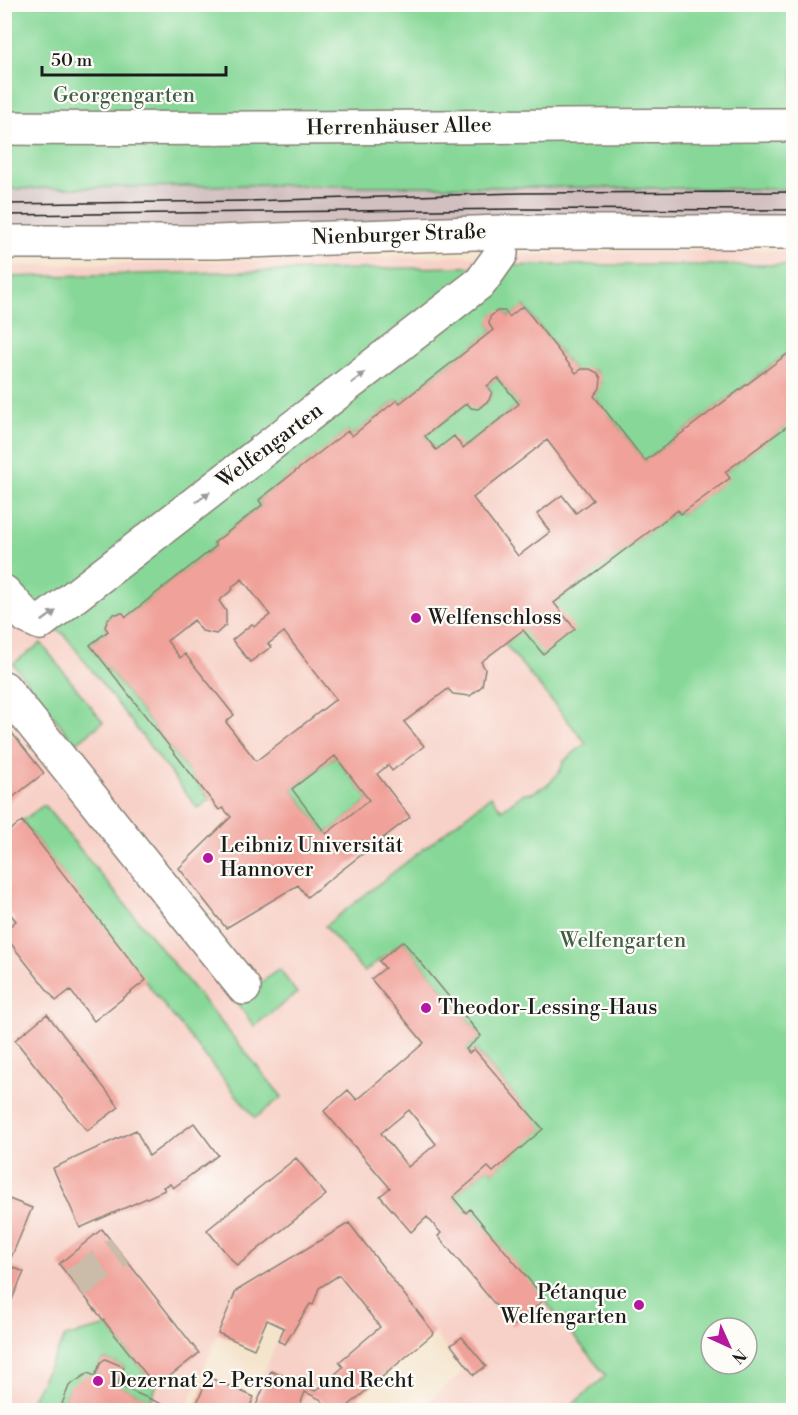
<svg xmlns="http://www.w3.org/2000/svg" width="798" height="1415" font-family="'Libre Bodoni',serif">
  <rect width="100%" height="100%" fill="#fdfcf7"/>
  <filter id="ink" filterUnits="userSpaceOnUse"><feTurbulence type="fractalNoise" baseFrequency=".0167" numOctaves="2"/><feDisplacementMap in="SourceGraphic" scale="12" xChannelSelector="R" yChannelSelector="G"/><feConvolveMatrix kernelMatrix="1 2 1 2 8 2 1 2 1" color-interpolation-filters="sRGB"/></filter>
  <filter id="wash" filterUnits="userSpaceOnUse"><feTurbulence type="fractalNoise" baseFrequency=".008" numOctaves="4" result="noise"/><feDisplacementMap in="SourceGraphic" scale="24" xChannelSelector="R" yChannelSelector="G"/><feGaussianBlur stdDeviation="1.35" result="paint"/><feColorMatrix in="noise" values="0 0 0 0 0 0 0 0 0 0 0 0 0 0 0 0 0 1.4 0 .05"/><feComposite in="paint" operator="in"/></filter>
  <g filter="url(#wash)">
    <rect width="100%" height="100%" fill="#f5e4cc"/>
    <path fill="#f7d1c7" d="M725,250L793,252V421L726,472L730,478L681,514L678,510L586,743L564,761L560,771L549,784L501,810L491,797L377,886L364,972L403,941L481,1036L466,1048L474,1049L543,1129L493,1172L488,1167L470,1209L607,1376L566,1410H417L464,1371L434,1333L343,1410H248L302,1283L284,1261L236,1291L186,1410H5L4,266Z"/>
    <path fill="#d2bfc0" d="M259,185L793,189L794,220L5,231L4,189Z"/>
    <path fill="#87d898" stroke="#527a5a" stroke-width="1.5" fill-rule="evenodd" d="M4,5H793V189L259,185L5,189Z
      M545,265H793V349L645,461L594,396C609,378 596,362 576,373L524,306L509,317L505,311C495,312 491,314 489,324L493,330L400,403L397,400L352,436L348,431L259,500L262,505L214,543L216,546L126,617L114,614L108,619L105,627L108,631L90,645L210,799L198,809L64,634L5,604L4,277Z
      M498,378L519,404L463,448L436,450L425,436L467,403L478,409L489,400L492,392L487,386Z
      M793,421V1410H566L606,1376L470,1209L466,1213L453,1197L488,1167L493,1172L542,1129L475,1049L469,1053L466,1049L481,1036L403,941L364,972L325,926L491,796L502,810L524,793H532L549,784L560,771L564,761L586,743L505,644L554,603L678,510L681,514L729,478L725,472ZM711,1328H747V1364H711Z
      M41,643L103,722L75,744L13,664Z
      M335,756L369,800L326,834L292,789Z
      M44,805L282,1097L255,1118L159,999L22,821Z
      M279,969L297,993L254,1026L236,1002Z
      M108,1326L156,1387L151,1400L117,1385L124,1367L105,1359L101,1362L95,1376L69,1387L62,1404L77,1410H55L31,1401L65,1337Z"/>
    <g id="blocks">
      <path fill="#f0a199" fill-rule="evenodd" d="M523,306L576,373L582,369H590L598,373L601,378L600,388L594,396L645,461L794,349V421L725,472L730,478L681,514L678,510L554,603L575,629L543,654L523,630L481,662L485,669L482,686L470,696L453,694L448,689L404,722L424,746L392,771L388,765L377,774L410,817L307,897L298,885L226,928L179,868L231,817L223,808L219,810L90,645L108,631L105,627L108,619L114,614L123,613L126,617L216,546L214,543L262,505L259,500L333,442L348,431L352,436L397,400L400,403L493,330L489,324L490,317L497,311H505L509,317ZM498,378L519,404L463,448L454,436L436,450L425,436L467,403L471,408L478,409L489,400L492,392L487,386ZM547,440L593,500L576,513L562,495L537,514L550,532L518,556L473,498ZM242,579L270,615L255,626L252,624L232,640L250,662L271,647L268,644L284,632L336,699L256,761L226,722L234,715L185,654L180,658L167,641L194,620L202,631L216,634L226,625V611L219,601L233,589L232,587ZM335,756L369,800L326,834L292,789Z
        M4,723L44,773L4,804Z
        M22,821L146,980L94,1021L70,990L56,1001L4,935V931L16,921L4,906V835Z
        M403,941L481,1036L466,1049L469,1053L474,1049L543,1129L493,1172L488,1167L453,1197L466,1213L470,1209L545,1299L513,1326L438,1236L441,1233L427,1217L411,1232L380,1196L390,1188L324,1111L348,1090L357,1100L424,1043L371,979L385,968L379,961ZM409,1110L436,1144L408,1167L381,1133Z
        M47,1014L119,1107L87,1131L15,1040Z
        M194,1123L218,1155L173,1188L170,1184L163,1187L165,1190L80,1228L53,1168L136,1130L149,1156Z
        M296,1158L326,1195L237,1266L207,1230Z
        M4,1197L32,1208L8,1265L24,1272L4,1318Z
        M349,1223L434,1333L348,1406L352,1410H330L320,1399L305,1392L298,1410H254L271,1371L316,1391L343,1367L339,1362L380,1327L339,1275L319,1288L313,1305L310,1304L285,1344L278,1341L284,1328L267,1320L254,1349L218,1333L236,1291Z
        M102,1229L199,1353L156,1387L59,1264Z
        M462,1337L486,1366L474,1375L451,1345Z
        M105,1359L124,1367L117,1385L176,1410H77L62,1404L69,1386L88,1373L95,1376L101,1362Z
        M208,1377L254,1397L248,1410H194Z"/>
    </g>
  </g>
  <g filter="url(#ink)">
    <use href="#blocks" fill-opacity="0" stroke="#888074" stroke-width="1.5"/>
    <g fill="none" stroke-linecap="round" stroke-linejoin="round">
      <path stroke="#cabca9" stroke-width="33" stroke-dasharray="33 16" stroke-linecap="butt" d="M75,1284L120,1251"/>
      <g stroke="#888074" stroke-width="36">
        <path id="minor" d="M4,128C268,130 530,125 794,125
          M4,242H216L502,232H794
          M4,592L27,617L40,623L53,613L481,282L501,254L502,232
          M4,688L244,988"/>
      </g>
      <use href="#minor" stroke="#fff" stroke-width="33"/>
      <path stroke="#1c1c1c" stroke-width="1.5" d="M4,204L246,201L521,193L794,192
        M4,215L516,209L794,210"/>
    </g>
    <defs><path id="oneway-solid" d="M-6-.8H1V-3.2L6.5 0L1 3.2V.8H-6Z" transform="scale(1.5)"/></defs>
    <g fill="#999">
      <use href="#oneway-solid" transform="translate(358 378) rotate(-38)"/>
      <use href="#oneway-solid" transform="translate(203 497) rotate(-37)"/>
      <use href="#oneway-solid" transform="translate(49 616) rotate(-36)"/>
    </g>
  </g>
  <g fill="#b5179e" stroke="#fdfcf7" stroke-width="2">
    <circle cx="416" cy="618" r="6"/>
    <circle cx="208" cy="858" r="6"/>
    <circle cx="426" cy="1008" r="6"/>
    <circle cx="639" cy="1305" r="6"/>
    <circle cx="98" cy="1381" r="6"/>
  </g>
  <g text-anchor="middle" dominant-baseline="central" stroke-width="4.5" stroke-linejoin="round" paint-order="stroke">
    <g font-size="21" fill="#415e47" stroke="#fdfcf7">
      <text x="124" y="96">Georgengarten</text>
      <text x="623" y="941">Welfengarten</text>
    </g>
    <g font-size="21" fill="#1c1c1c" stroke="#fdfcf7">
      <text transform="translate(399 127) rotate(-1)">Herrenhäuser Allee</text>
      <text transform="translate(399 235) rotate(-2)">Nienburger Straße</text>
      <text transform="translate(270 446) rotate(-37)">Welfengarten</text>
    </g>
    <g font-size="21" fill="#1c1c1c" stroke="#fdfcf7" text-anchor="start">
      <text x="428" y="618">Welfenschloss</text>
      <text x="220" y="846">Leibniz Universität<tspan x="220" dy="24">Hannover</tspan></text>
      <text x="438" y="1008">Theodor-Lessing-Haus</text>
      <text x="627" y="1293" text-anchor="end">Pétanque<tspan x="627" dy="24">Welfengarten</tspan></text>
      <text x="110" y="1381">Dezernat 2 - Personal und Recht</text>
    </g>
  </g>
  <rect width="798" height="1415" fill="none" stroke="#fdfcf7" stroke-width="24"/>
  <g transform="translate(729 1346) rotate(135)"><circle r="28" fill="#fdfcf7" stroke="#a3a29f" stroke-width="1.5"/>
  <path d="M0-4.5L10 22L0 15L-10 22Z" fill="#b5179e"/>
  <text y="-9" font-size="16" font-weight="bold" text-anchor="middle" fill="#1c1c1c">N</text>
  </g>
  <path d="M42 66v9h184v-9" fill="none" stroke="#1c1c1c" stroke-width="3"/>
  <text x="51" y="66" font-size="18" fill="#1c1c1c" stroke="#fdfcf7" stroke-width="4.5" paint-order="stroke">50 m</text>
</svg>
